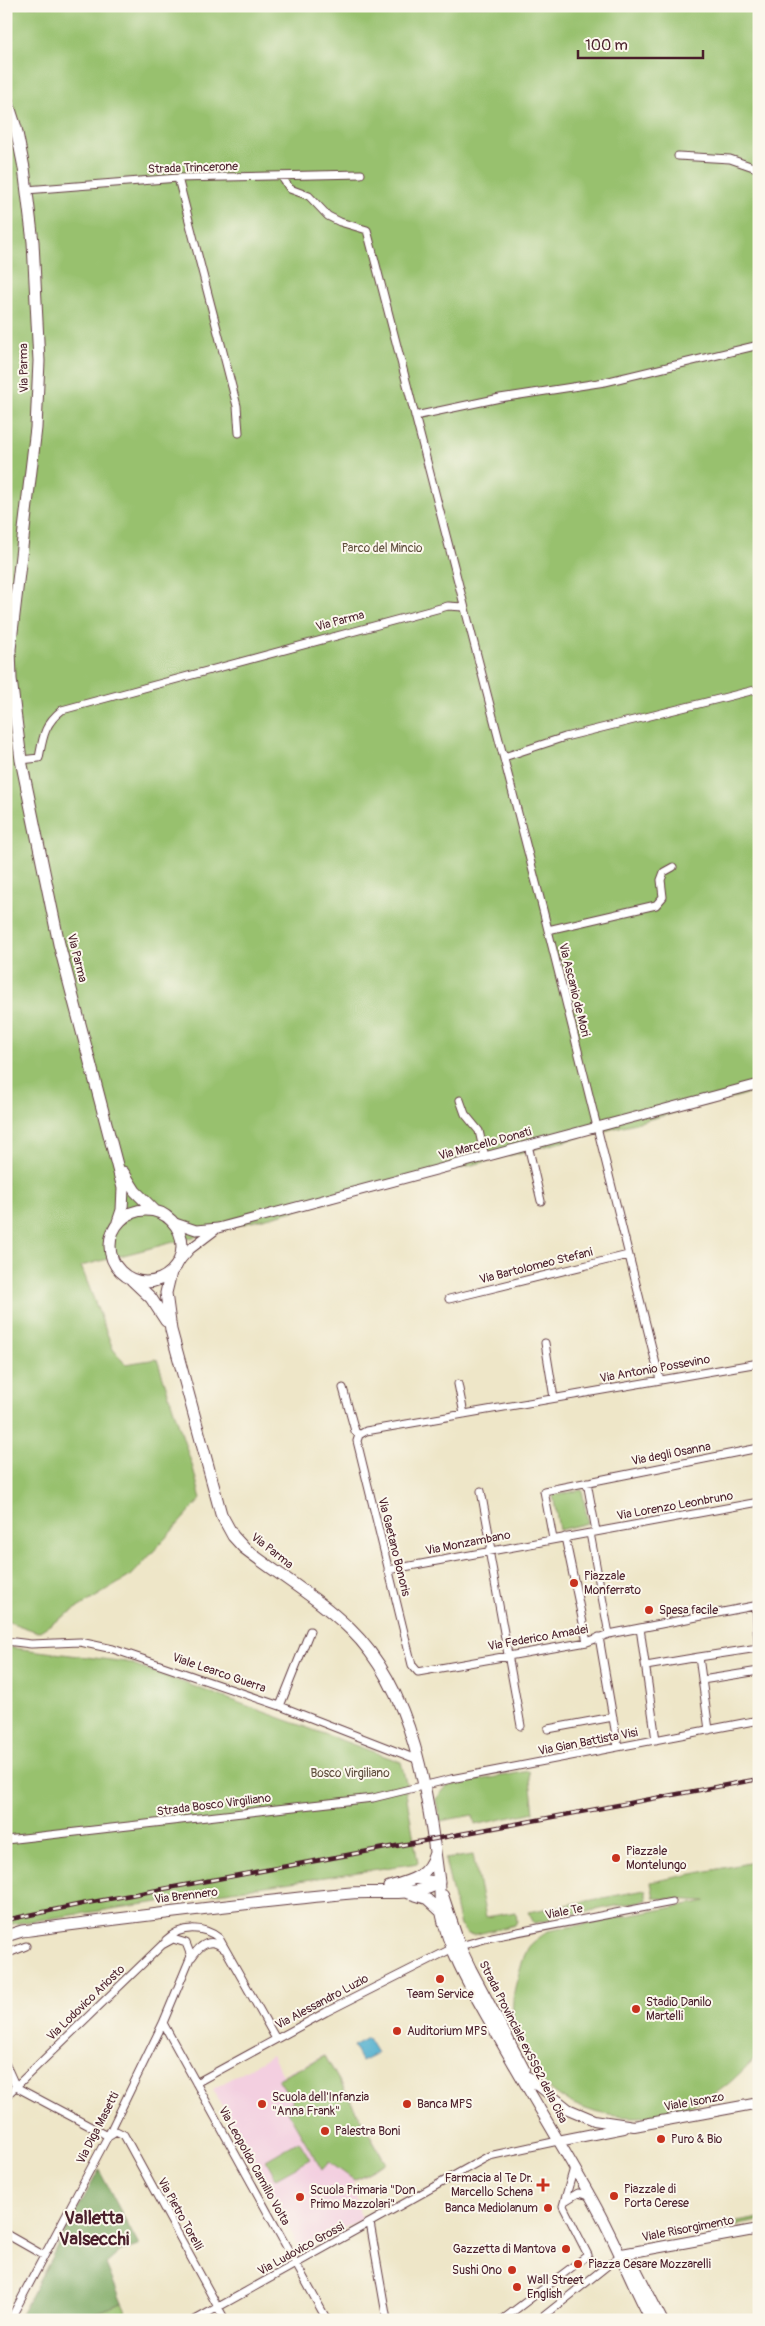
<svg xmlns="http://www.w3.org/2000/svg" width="765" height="2326" font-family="Pangolin,sans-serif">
  <rect width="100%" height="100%" fill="#fbf7ec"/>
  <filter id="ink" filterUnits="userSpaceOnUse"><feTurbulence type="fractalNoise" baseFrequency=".02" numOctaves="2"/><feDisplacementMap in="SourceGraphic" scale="10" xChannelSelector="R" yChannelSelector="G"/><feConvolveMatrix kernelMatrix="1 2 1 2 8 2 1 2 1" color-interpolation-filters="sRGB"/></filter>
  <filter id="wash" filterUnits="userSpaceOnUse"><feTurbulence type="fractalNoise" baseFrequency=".0096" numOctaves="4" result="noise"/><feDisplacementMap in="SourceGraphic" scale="20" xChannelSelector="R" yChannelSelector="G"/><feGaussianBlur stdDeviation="1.12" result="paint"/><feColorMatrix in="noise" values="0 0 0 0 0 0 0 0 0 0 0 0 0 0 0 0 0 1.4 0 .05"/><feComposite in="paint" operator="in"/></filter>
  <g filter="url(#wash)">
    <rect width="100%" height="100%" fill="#eee6c8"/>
    <path fill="#f3cfe0" d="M272,2055L283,2075L325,2055L387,2163L353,2182L361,2219L301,2251L213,2089Z"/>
    <path fill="#98c16e" stroke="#71704c" d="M6,6H759V1091L81,1266L113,1349L125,1364L157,1359L193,1468L201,1499L132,1575L38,1632L6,1621Z
      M582,1490L588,1523L559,1530L553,1495Z
      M6,1647L127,1662L401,1762L407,1787H405L418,1863L6,1925Z
      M529,1771L534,1812L475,1825L473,1815L440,1821L436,1799L447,1786Z
      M473,1855L486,1917L516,1912L517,1921L515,1925L473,1935L468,1934L460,1926L445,1859Z
      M759,1861V2054C744,2069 730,2085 711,2096C648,2134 550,2122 520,2047C511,2023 510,2000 518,1977C521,1968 523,1956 528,1948C532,1942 542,1936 548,1931L706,1901L654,1898L651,1882Z
      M645,1890L647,1900L574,1914L573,1910L550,1914L551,1920L534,1923L528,1912Z
      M325,2056L386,2163L354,2180L329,2162L322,2170L285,2107L293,2101L278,2079Z
      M299,2141L310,2159L276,2178L266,2160Z
      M759,2218V2221L694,2234L695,2230Z
      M122,2303L130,2320H74Z"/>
    <path fill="#7aa761" stroke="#626346" d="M99,2170L139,2246L121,2251L106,2264L122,2303L74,2320H18Z"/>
    <path fill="#50afce" stroke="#4d677c" d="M368,2038L377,2053L361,2061L353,2046Z"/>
  </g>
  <g filter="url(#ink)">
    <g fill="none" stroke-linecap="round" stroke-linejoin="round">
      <g stroke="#633d43" stroke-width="9">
        <path id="minor" d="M678,156L730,159L759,169
          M281,176L290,189L309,196L328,216L340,222L367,230L542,906L660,1380
          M178,178L237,406L239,433
          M26,190L178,178L361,174
          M415,416L500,398L605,382L759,345
          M504,757L565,737L759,689
          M21,760L39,758C43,737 44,724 62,710L448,606L463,607
          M548,930L656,905L663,897L661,880L664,872L673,867
          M460,1100L465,1114L479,1131L485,1157
          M528,1145L541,1201
          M449,1299L628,1255
          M545,1343L554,1398
          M458,1384L464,1414
          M343,1388L355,1431L359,1435
          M359,1435L357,1441L412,1665L418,1672L587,1642L609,1634L759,1605
          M359,1435L366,1431L759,1363
          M587,1482L596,1531
          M481,1491L492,1550
          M590,1533L609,1634
          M565,1537L587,1642
          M553,1539L544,1491L759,1448
          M489,1550L521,1726
          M388,1570L759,1502
          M640,1628L656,1740
          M599,1637L618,1747
          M6,1641L31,1644L80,1642L113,1649L280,1706L416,1759
          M646,1666L699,1657
          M702,1680L759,1671
          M280,1706L310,1631
          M548,1729L613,1717
          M709,1730L699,1657L758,1648L756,1605
          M6,1840L373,1798L451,1779L759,1720
          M166,1940C181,1925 203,1926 219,1938L276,2039
          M6,1954L26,1946
          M192,1957C200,1945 211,1936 224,1949
          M163,2023L327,2320
          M6,2065L16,2087L108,2136
          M196,2083L326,2012L453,1948L492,1937L672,1902
          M6,2096L162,1945L173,1939L186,1943L191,1956L163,2023L108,2136L10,2320
          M108,2136L116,2131L124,2135L225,2320
          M565,2201L578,2193L591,2196
          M370,2223L387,2320
          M6,2234L43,2255
          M195,2320L489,2156L558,2141
          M502,2320L588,2255L563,2206L574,2168
          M539,2320L622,2254"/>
      </g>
      <g stroke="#633d43" stroke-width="11">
        <path id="tertiary" d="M175,1223L196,1230L218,1228L759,1084
          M177,1264L190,1249L215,1230"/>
      </g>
      <g stroke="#633d43" stroke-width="12">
        <path id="secondary" d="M417,1879L439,1882
          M439,1882C440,1892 439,1903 441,1912C449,1955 475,1995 496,2033C526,2087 559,2140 589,2194C613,2235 629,2278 651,2320
          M407,1893L427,1899L441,1912
          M443,1895L460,1946L471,1969L524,2069
          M528,2077L568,2109L594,2120L634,2126L759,2103
          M558,2141L624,2128
          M622,2254L759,2229
          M622,2255L636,2269L662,2320"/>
      </g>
      <g stroke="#633d43" stroke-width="13">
        <path id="primary" d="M6,97L16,128L24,168L33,242L39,361L36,428L10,649L11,679L21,760L59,944L123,1188L122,1210L118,1222
          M123,1172L135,1191L154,1210
          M110 1246a36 36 0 1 1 72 0a36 36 0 1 1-72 0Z
          M132,1280L151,1298L166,1321
          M389,1887C411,1881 428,1877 435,1853
          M6,1936L22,1931C132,1917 241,1903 351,1893C374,1891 423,1897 439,1882C428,1796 415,1692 350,1629C318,1598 279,1575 244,1548L233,1536L221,1514L171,1330L166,1293L171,1272"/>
      </g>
      <use href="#minor" stroke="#fff" stroke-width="7"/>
      <use href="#tertiary" stroke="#fff" stroke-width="9"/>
      <use href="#secondary" stroke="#fff" stroke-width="10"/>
      <use href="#primary" stroke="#fff" stroke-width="11"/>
      <g stroke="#4a1f2b" stroke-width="4.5">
        <path id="rail" d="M6,1920L82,1904L759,1779"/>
      </g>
      <use href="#rail" stroke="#fbf7ec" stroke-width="2.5" stroke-dasharray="8" stroke-linecap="butt"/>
    </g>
  </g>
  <g fill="#c8321e" stroke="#fbf7ec" stroke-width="2">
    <circle cx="574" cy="1583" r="5"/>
    <circle cx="649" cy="1610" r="5"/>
    <circle cx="616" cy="1858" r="5"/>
    <circle cx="440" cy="1979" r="5"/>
    <circle cx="636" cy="2009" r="5"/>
    <circle cx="397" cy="2031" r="5"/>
    <circle cx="262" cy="2104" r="5"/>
    <circle cx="407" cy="2104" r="5"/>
    <circle cx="325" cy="2131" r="5"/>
    <circle cx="661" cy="2139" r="5"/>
    <path d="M540.5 2177.5h5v5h5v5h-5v5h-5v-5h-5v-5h5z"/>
    <circle cx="614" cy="2196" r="5"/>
    <circle cx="300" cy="2197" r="5"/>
    <circle cx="548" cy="2208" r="5"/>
    <circle cx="566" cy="2249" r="5"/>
    <circle cx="578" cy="2264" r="5"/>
    <circle cx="512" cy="2270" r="5"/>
    <circle cx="517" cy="2287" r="5"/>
  </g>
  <g text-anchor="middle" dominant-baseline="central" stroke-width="4" stroke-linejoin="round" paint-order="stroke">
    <g font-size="12" fill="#4a1f2b" stroke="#fbf7ec">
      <text transform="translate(193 168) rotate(-2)">Strada Trincerone</text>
      <text transform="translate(24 368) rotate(-91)">Via Parma</text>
      <text transform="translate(340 621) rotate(-15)">Via Parma</text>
      <text transform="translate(77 958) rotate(76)">Via Parma</text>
      <text transform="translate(574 990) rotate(76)">Via Ascanio de Mori</text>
      <text transform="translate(485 1144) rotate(-15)">Via Marcello Donati</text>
      <text transform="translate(536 1266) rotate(-14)">Via Bartolomeo Stefani</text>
      <text transform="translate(655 1369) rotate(-10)">Via Antonio Possevino</text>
      <text transform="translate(671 1454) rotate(-11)">Via degli Osanna</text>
      <text transform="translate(675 1506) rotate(-10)">Via Lorenzo Leonbruno</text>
      <text transform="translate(468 1543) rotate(-11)">Via Monzambano</text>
      <text transform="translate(394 1547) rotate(76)">Via Gaetano Bonoris</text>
      <text transform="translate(272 1551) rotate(38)">Via Parma</text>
      <text transform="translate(538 1638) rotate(-10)">Via Federico Amadei</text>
      <text transform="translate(219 1673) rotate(19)">Viale Learco Guerra</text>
      <text transform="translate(588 1742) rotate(-11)">Via Gian Battista Visi</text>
      <text transform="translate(214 1805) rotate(-7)">Strada Bosco Virgiliano</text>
      <text transform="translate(186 1896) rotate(-7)">Via Brennero</text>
      <text transform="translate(564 1912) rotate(-11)">Viale Te</text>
      <text transform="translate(322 2002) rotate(-28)">Via Alessandro Luzio</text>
      <text transform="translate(86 2003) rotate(-44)">Via Lodovico Ariosto</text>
      <text transform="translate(523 2042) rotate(63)">Strada Provinciale exSS62 della Cisa</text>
      <text transform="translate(694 2102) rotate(-10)">Viale Isonzo</text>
      <text transform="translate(98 2128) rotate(-63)">Via Diga Masetti</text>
      <text transform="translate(254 2166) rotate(61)">Via Leopoldo Camillo Volta</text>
      <text transform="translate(180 2214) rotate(61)">Via Pietro Torelli</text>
      <text transform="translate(688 2229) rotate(-11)">Viale Risorgimento</text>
      <text transform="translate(301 2249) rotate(-29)">Via Ludovico Grossi</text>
    </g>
    <g font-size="12" fill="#61503f" stroke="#fbf7ec">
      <text x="382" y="548">Parco del Mincio</text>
      <text x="350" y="1773">Bosco Virgiliano</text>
    </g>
    <g font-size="12" fill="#4a1f2b" stroke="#fbf7ec" text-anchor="start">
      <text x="584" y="1576">Piazzale<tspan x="584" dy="14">Monferrato</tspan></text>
      <text x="659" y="1610">Spesa facile</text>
      <text x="626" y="1851">Piazzale<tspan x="626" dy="14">Montelungo</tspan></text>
      <text x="440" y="1994" text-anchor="middle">Team Service</text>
      <text x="646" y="2002">Stadio Danilo<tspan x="646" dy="14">Martelli</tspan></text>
      <text x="407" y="2031">Auditorium MPS</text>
      <text x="272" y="2097">Scuola dell'Infanzia<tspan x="272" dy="14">"Anna Frank"</tspan></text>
      <text x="417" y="2104">Banca MPS</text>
      <text x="335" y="2131">Palestra Boni</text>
      <text x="671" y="2139">Puro &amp; Bio</text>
      <text x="533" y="2178" text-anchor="end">Farmacia al Te Dr.<tspan x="533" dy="14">Marcello Schena</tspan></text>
      <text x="624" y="2189">Piazzale di<tspan x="624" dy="14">Porta Cerese</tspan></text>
      <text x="310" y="2190">Scuola Primaria "Don<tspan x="310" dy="14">Primo Mazzolari"</tspan></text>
      <text x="538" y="2208" text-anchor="end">Banca Mediolanum</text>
      <text x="556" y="2249" text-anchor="end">Gazzetta di Mantova</text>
      <text x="588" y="2264">Piazza Cesare Mozzarelli</text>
      <text x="502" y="2270" text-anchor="end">Sushi Ono</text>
      <text x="527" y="2280">Wall Street<tspan x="527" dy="14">English</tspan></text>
    </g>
    <g font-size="18" font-weight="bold" fill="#4a1f2b" stroke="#fbf7ec">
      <text x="94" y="2218">Valletta<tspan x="94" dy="21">Valsecchi</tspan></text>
    </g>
  </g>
  <rect width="765" height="2326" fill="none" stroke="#fbf7ec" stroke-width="25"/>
  <path d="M578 50v8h125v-8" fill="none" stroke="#4a1f2b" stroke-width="2.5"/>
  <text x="585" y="50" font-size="15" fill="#4a1f2b" stroke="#fbf7ec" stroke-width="4" paint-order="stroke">100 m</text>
</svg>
